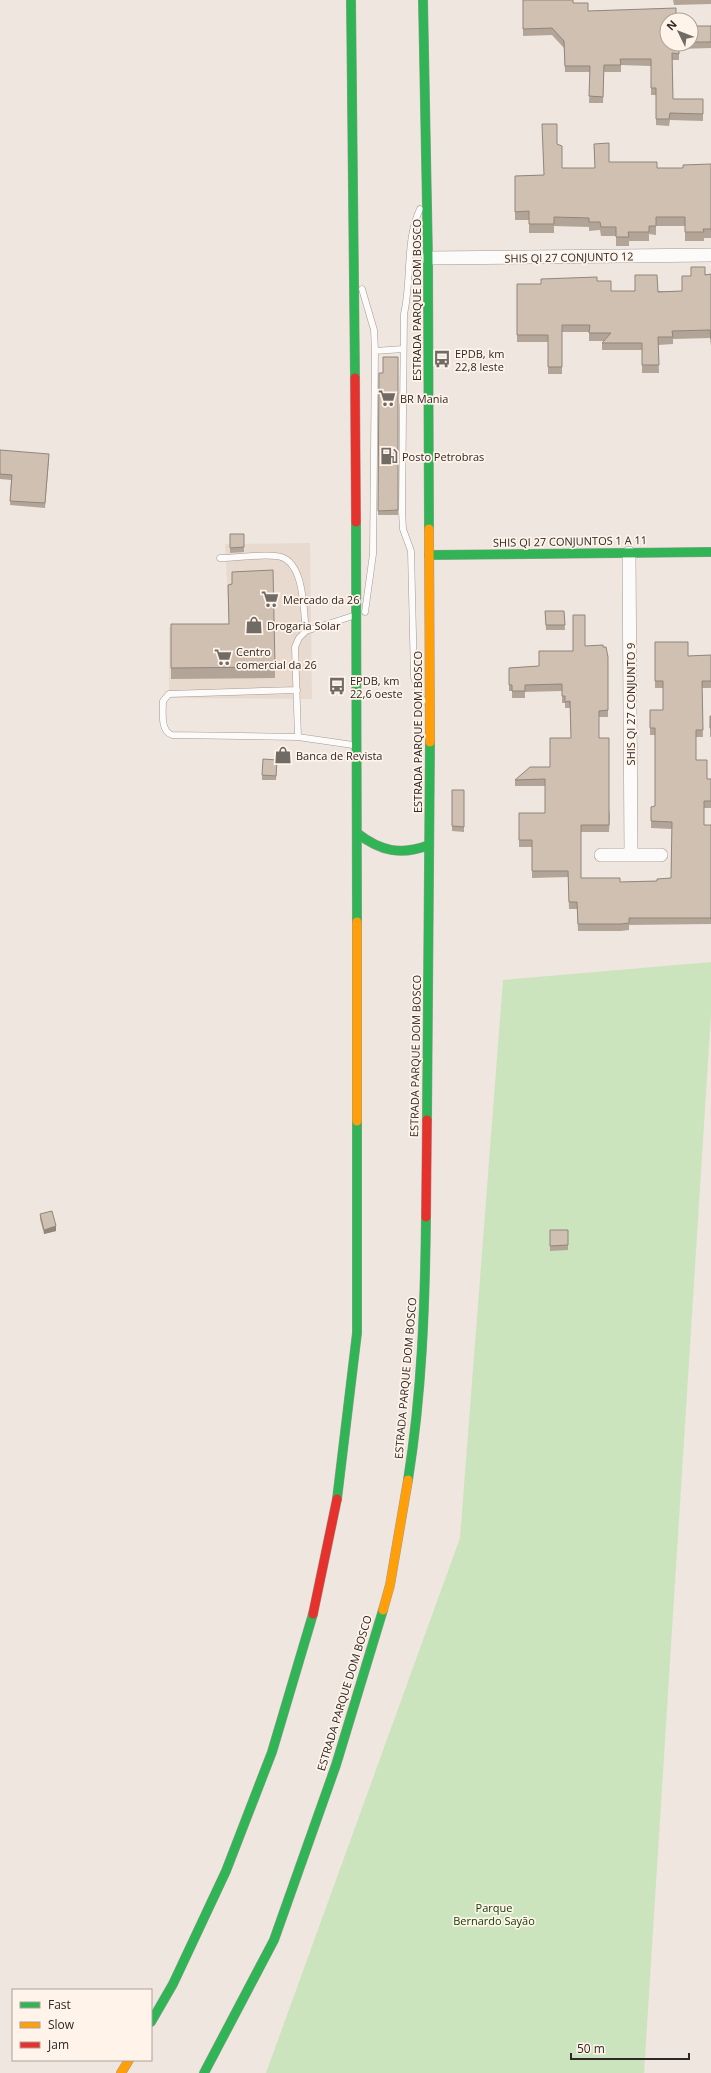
<svg xmlns="http://www.w3.org/2000/svg" width="711" height="2073" font-family="'Open Sans',sans-serif">
  <rect width="100%" height="100%" fill="#eee6df"/>
  <path fill="#e9dacf" d="M310,543L312,699L169,698V627L229,625L225,544Z"/>
  <path fill="#cbe4be" d="M711,962V1014L644,2073H266L460,1538L503,980Z"/>
  <g fill="none" stroke-linecap="round" stroke-linejoin="round">
    <g stroke="#a09b95" stroke-width="7">
      <path id="lane" d="M420,209C405,241 412,279 404,314L402,512L403,529L411,551L414,677L419,693L423,701
        M362,289L374,330L375,351
        M220,558C238,558 258,554 276,556C305,558 303,610 306,631
        M365,612L373,554L375,351L403,349
        M297,690L169,694L163,701C163,712 160,731 172,735L298,737L353,745
        M298,737L295,647L299,638L306,631L353,616"/>
    </g>
    <g stroke="#a09b95" stroke-width="14">
      <path id="street" d="M428,258L711,255
        M629,553L631,854
        M601,855H661"/>
    </g>
    <g stroke="#a09b95" stroke-width="10">
      <path id="fast" d="M351,0L355,378
        M423,0L428,258L429,529
        M356,522L357,922
        M429,555L711,552
        M357,833C380,851 401,856 429,845
        M427,1120L430,742
        M408,1480C422,1393 425,1305 426,1217
        M337,1499L357,1333V1121
        M151,2022L173,1984L226,1871L272,1752L313,1614
        M204,2073L274,1940L336,1765L383,1610"/>
    </g>
    <g stroke="#a09b95" stroke-width="10">
      <path id="slow" d="M429,529L430,742
        M357,922V1121
        M383,1610L390,1585L408,1480
        M121,2073L129,2060"/>
    </g>
    <g stroke="#a09b95" stroke-width="10">
      <path id="jam" d="M355,378L356,522
        M426,1217L427,1120
        M313,1614L337,1499"/>
    </g>
    <use href="#lane" stroke="#fcfbfa" stroke-width="6"/>
    <use href="#street" stroke="#fcfbfa" stroke-width="13"/>
    <use href="#fast" stroke="#30b455" stroke-width="9"/>
    <use href="#slow" stroke="#ff9f0a" stroke-width="9"/>
    <use href="#jam" stroke="#e5322d" stroke-width="9"/>
  </g>
  <path fill="#b2a598" d="M523,0L573,3L588,11L667,44H691V26H711V48L679,49V60H672L673,99H703V121L670,120L669,126L656,125V95H651V66L621,65V72H604L603,103H589L590,72H565L564,48L552,35L523,36Z
    M673,0H711V4L674,5Z
    M557,144L562,168H595L594,144L609,162L657,168H683L711,164V238H704V241H685V226H656V235L649,234V241H629V246H616V236H601L600,230L589,231V227L554,226V233H529V220H515V176L544,175Z
    M711,274V346L710,338L673,339V344L658,345L659,373H642V350H602V343L604,341H589V332H562V374H548V342H517V284H541L597,281L611,291H682L691,276Z
    M398,357V515H378L379,373H383Z
    M0,450L49,459L45,508L10,505L11,480L0,479Z
    M230,534H244V552L230,553Z
    M232,572L275,667V678L171,679V624H229L228,585L232,584Z
    M545,611H564L565,630H546Z
    M655,642L688,656L711,655V688H702L703,737H696V760L707,779H711V808H704V825H711V924L629,925V930L621,931H578L577,909H569L568,877L532,878V847H519V813H545V786H515V780L550,767L571,738L570,708H565V703H562V691L525,692V698H512V691H509V668L539,666L585,646L603,647L608,657V717H599V738L610,816L609,832H581V878L620,882L657,881L671,878L672,829L651,828V807L655,806V735H650V710H663V688H655Z
    M710,716H711V737H710Z
    M277,765L276,780H262V775Z
    M452,790H464V832L452,831Z
    M40,1214L56,1231L44,1234L40,1219Z
    M550,1230H568V1250L550,1251Z"/>
  <path fill="#91867c" d="M56,1226V1231L44,1234V1230Z"/>
  <path fill="#cfc0b1" stroke="#91867c" d="M523,0H573V3H588V11L676,8V20H667V44H679V54L672,53L673,99H703V114L670,113L669,119H656V88H651V59H620L621,65H604L603,97L589,96L590,66H565L564,41L552,28L523,29Z
    M691,26H711V42H691Z
    M542,124H557V144L562,146V168H595L594,144L609,143V162H657V168H683V165L711,164V229H703L704,232H685V217H656V226H649V232H628L629,237H616V227H601L600,222H589V218L554,217V224H529V211L515,212V176L544,175Z
    M691,267H705V275L711,274V339L710,330L672,331L673,337H658L659,365H642V343H602L611,333H589L590,325H562V367H548V335H517V284H541V279L597,277V281H611V291H635V275H657L658,292L682,291V276H691Z
    M383,357H398V510L378,511L379,373H383Z
    M0,450L49,454L45,503L10,501L12,475L0,474Z
    M230,534H244V547L230,548Z
    M273,570L275,667L171,668V624H229L228,585L232,584V572Z
    M545,611H564L565,625H546Z
    M573,615H585V646L603,645V647H606L608,657V710L599,711V738H609V825H581V878H620V882L657,881V879L671,878L672,822L651,821V807L655,806V728H650V710H663V681H655V642H688V656L711,655V681H702L703,730H696V760H707V779H711V801H704V825H711V918H629V923L621,924H578L577,902H569L568,871H532V840H519V813H545V779L515,780L530,767H550V738H571L570,701L565,702V696H562V684L525,685V691H512V685H509V668L539,666V651H573Z
    M710,716H711V728H710Z
    M263,759L277,760L276,776L262,775Z
    M452,790H464V827L452,826Z
    M52,1211L56,1226L44,1230L40,1214Z
    M550,1230H568V1245L550,1246Z"/>
  <defs>
    <g id="bus-bare" transform="scale(1.38)"><path d="M-5-6H5V4H4V6H2V4H-2V6H-4V4H-5ZM-3.5-4V0h7V-4ZM-3.5 1.2v1.5H-2V1.2ZM2 1.2v1.5H3.5V1.2Z" fill="#716b65" stroke="#fff3ea" stroke-width="2.5" paint-order="stroke"/></g>
    <g id="supermarket-bare" transform="scale(1.38)"><path d="M-6-5.5h2.5l.6 2H6L4.5 2H-2.5L-4.4-4H-6ZM-1.5 3.2a1.3 1.3 0 1 0 .1 0ZM3 3.2a1.3 1.3 0 1 0 .1 0Z" fill="#716b65" stroke="#fff3ea" stroke-width="2.5" paint-order="stroke"/></g>
    <g id="fuel-bare" transform="scale(1.38)"><path d="M-5.5-6h7V0h2V4h1.3V-2.5L3-4.5l.8-.8L6-3V5H2.5V1h-1V6h-7ZM-4.2-4.7v3.2H.2V-4.7Z" fill="#716b65" stroke="#fff3ea" stroke-width="2.5" paint-order="stroke"/></g>
    <g id="shop-bare" transform="scale(1.38)"><path d="M-5-2.5h2.3a2.7 3.5 0 0 1 5.4 0H5L5.5 6h-11ZM-1.5-2.5h3a1.5 2.3 0 0 0-3 0Z" fill="#716b65" stroke="#fff3ea" stroke-width="2.5" paint-order="stroke"/></g>
  </defs>
  <g fill-rule="evenodd">
    <use href="#bus-bare" x="442" y="359"/>
    <use href="#supermarket-bare" x="387" y="398"/>
    <use href="#fuel-bare" x="389" y="456"/>
    <use href="#supermarket-bare" x="270" y="599"/>
    <use href="#shop-bare" x="254" y="625"/>
    <use href="#supermarket-bare" x="223" y="657"/>
    <use href="#bus-bare" x="337" y="686"/>
    <use href="#shop-bare" x="283" y="755"/>
  </g>
  <g text-anchor="middle" dominant-baseline="central" stroke-width="3.5" stroke-linejoin="round" paint-order="stroke">
    <g font-size="11" fill="#2e2924" stroke="#fff3ea">
      <text transform="translate(569 257) rotate(-1)">SHIS QI 27 CONJUNTO 12</text>
      <text transform="translate(416 300) rotate(-90)">ESTRADA PARQUE DOM BOSCO</text>
      <text transform="translate(570 541) rotate(-1)">SHIS QI 27 CONJUNTOS 1 A 11</text>
      <text transform="translate(630 704) rotate(-90)">SHIS QI 27 CONJUNTO 9</text>
      <text transform="translate(417 732) rotate(-90)">ESTRADA PARQUE DOM BOSCO</text>
      <text transform="translate(415 1056) rotate(-89)">ESTRADA PARQUE DOM BOSCO</text>
      <text transform="translate(405 1378) rotate(-85)">ESTRADA PARQUE DOM BOSCO</text>
      <text transform="translate(344 1693) rotate(-73)">ESTRADA PARQUE DOM BOSCO</text>
    </g>
    <g font-size="11" fill="#2e2924" stroke="#fff3ea" text-anchor="start">
      <text x="455" y="353">EPDB, km<tspan x="455" dy="13">22,8 leste</tspan></text>
      <text x="400" y="398">BR Mania</text>
      <text x="402" y="456">Posto Petrobras</text>
      <text x="283" y="599">Mercado da 26</text>
      <text x="267" y="625">Drogaria Solar</text>
      <text x="236" y="651">Centro<tspan x="236" dy="13">comercial da 26</tspan></text>
      <text x="350" y="680">EPDB, km<tspan x="350" dy="13">22,6 oeste</tspan></text>
      <text x="296" y="755">Banca de Revista</text>
    </g>
    <g font-size="11" fill="#0e4200" stroke="#fff3ea">
      <text x="494" y="1907">Parque<tspan x="494" dy="13">Bernardo Sayão</tspan></text>
    </g>
  </g>
  <rect x="12" y="1989" width="140" height="72" fill="#fff3ea" stroke="#aba29b"/>
  <rect x="20" y="2002" width="20" height="6" fill="#30b455" stroke="#aba29b"/>
  <text x="48" y="2009" font-size="12" fill="#2e2924">Fast</text>
  <rect x="20" y="2022" width="20" height="6" fill="#ff9f0a" stroke="#aba29b"/>
  <text x="48" y="2029" font-size="12" fill="#2e2924">Slow</text>
  <rect x="20" y="2042" width="20" height="6" fill="#e5322d" stroke="#aba29b"/>
  <text x="48" y="2049" font-size="12" fill="#2e2924">Jam</text>
  <g transform="translate(679 32) rotate(313)"><circle r="19" fill="#fff3ea" stroke="#aba29b"/>
  <path d="M0-3L7 15L0 10L-7 15Z" fill="#716b65"/>
  <text y="-6" font-size="11" font-weight="bold" text-anchor="middle" fill="#2e2924">N</text>
  </g>
  <path d="M571 2053v6h118v-6" fill="none" stroke="#2e2924" stroke-width="2"/>
  <text x="577" y="2053" font-size="12" fill="#2e2924" stroke="#fff3ea" stroke-width="3" paint-order="stroke">50 m</text>
</svg>
